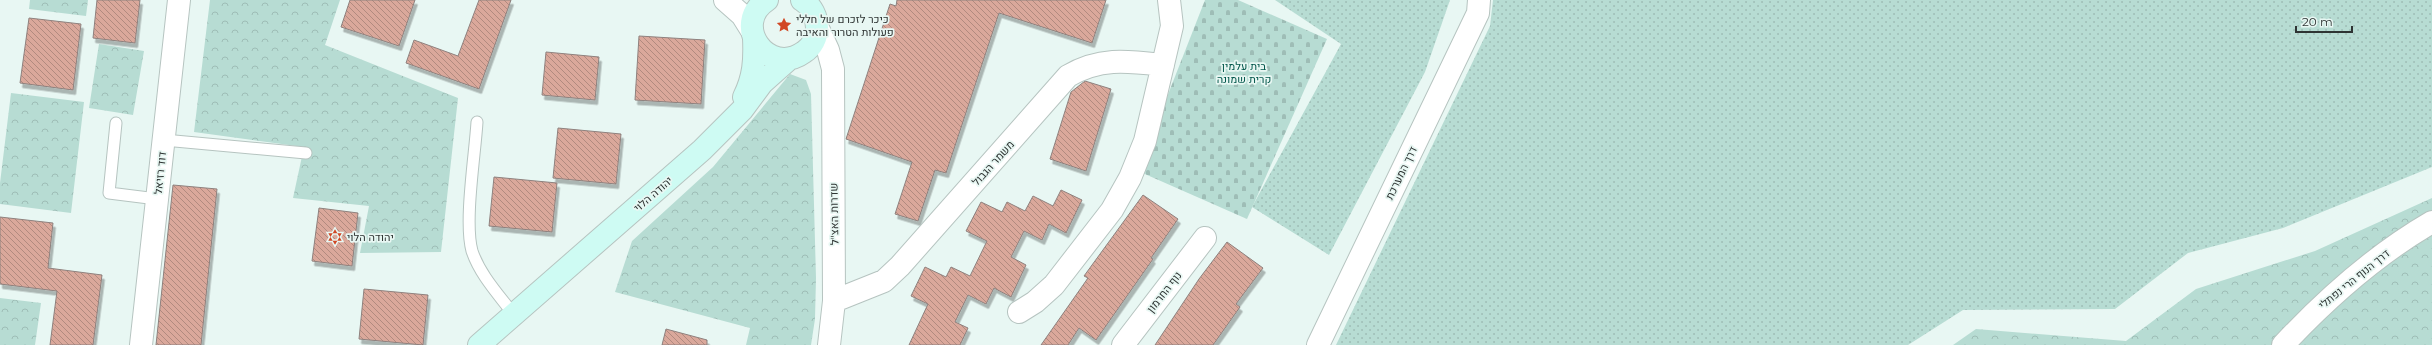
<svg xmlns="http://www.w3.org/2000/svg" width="2432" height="345" font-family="Montserrat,Heebo,sans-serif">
  <defs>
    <pattern id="grass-dots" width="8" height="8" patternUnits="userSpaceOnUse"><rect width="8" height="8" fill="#b7dcd3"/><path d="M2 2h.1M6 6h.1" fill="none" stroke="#9ebdb6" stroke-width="1.8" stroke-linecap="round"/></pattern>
    <pattern id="forest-crowns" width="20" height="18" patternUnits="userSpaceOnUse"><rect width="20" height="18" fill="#b7dcd3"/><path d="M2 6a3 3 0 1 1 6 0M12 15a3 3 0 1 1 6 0" fill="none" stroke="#9ebdb6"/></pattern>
    <pattern id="cemetery-stones" width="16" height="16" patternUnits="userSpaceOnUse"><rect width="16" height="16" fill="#b7dcd3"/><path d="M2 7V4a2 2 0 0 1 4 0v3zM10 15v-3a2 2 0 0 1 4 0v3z" fill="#9ebdb6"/></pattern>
    <pattern id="building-back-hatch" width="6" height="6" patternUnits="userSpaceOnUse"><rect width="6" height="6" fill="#daa89b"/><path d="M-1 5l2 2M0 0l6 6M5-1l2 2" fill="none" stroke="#b18a7f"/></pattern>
    <filter id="shadow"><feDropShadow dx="2.5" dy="4.5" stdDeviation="0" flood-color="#0004"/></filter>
  </defs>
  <rect width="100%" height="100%" fill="#e8f7f3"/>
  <path fill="url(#grass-dots)" d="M1275,0H1450L1425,72L1329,255L1252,207L1341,44Z
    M1493,0H2432V167L2283,228L2188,253L2115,309L1963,310L1908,345H1336L1490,26Z"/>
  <path fill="url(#forest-crowns)" d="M30,0H88L86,16L29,9Z
    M210,0H340L325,45L458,98L441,252L360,253L369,206L293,198L304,147L194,132Z
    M99,44L144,51L133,115L89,108Z
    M790,74L806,80L811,94L816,278L815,319L811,345H746L750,328L615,292L632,241L713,167Z
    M11,93L84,102L71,213L0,204V183Z
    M2432,198V345H1953L1976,329L2126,341L2196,289L2315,251Z
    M0,298L41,303L35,345H0Z"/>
  <path fill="url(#cemetery-stones)" d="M1205,0H1238L1327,39L1247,219L1138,171Z"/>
  <path fill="url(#building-back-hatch)" stroke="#8e817e" filter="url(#shadow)" d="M97,0H140L135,43L93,38Z
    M350,0H415L399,46L341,27Z
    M479,0H511L479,89L406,63L414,40L458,56Z
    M897,0H1106L1092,43L999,13L946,173L935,170L918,221L895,214L912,162L846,139L890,4L896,6Z
    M29,18L81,24L73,90L20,83Z
    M639,36L705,40L701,104L635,100Z
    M546,52L599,57L595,100L542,95Z
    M1085,81L1111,89L1086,171L1050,159L1071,92Z
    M558,128L621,134L616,184L553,178Z
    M494,177L557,183L552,232L489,226Z
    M173,185L217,189L201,345H156Z
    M1061,190L1082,200L1066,233L1049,224L1042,240L1024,231L1011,257L1026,265L1011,297L994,288L986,304L968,295L955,322L968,328L960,345H909L928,304L911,296L925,267L946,277L951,267L970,276L987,241L966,231L981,202L1002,212L1007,202L1025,211L1033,196L1053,206Z
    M1143,195L1178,219L1151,258L1153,259L1096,340L1079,328L1068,345H1041L1088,278L1084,276Z
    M319,208L358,213L352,266L312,261Z
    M0,217L53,223L48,268L102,275L93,345H50L57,291L0,284Z
    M1227,242L1263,268L1236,304L1240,307L1213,345H1155L1199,279Z
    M364,289L428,295L423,345L359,339Z
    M666,329L707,340V345H662Z"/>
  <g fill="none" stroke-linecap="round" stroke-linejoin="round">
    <g stroke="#b6c4c0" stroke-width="13">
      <path id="lane" d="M477,122C475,155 464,222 472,251C480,275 499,295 514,315
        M116,123L109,193L157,199
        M164,140L306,153"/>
    </g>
    <g stroke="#b6c4c0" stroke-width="24">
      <path id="street" d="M725,0L742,15L752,31
        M817,26L828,50L833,69L834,301L829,345
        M834,301L884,281L900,266L1068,76C1100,57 1128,61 1163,65
        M1019,312L1035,302L1054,285L1112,210L1130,178L1145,141L1172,26L1169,0
        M141,345L179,0
        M1123,345L1205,238
        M1318,345L1478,13L1479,0
        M2283,345C2327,298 2375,255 2432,222"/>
    </g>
    <g stroke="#b6c4c0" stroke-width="24">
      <path id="secondary" d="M767,0C730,24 768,78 804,52C812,47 817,37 817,28C817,17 812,6 802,0
        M744,97C754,77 755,60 754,38
        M479,345L702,150L742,110L762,83L789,59"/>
    </g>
    <use href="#lane" stroke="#fff" stroke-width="11"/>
    <use href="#street" stroke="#fff" stroke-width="22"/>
    <use href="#secondary" stroke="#cefbf3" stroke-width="22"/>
  </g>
  <defs>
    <g id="sight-bare" transform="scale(1.2)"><path d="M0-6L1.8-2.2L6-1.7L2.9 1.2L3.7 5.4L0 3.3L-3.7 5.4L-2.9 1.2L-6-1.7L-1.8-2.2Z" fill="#d14724" stroke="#e8f7f3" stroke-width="2.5" paint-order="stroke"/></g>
    <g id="synagogue-bare" transform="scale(1.2)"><path d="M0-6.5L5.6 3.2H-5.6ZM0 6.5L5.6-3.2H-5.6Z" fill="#d14724" stroke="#e8f7f3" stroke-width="2.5" paint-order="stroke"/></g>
  </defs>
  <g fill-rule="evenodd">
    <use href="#sight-bare" x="784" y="25"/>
    <use href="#synagogue-bare" x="335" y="237"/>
  </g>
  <g text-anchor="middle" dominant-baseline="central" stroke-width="3.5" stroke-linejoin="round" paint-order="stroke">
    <g font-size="11" fill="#2e3433" stroke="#e8f7f3" text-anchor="start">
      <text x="796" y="19">כיכר לזכרם של חללי<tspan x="796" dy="13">פעולות הטרור והאיבה</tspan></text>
      <text x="347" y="237">יהודה הלוי</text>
    </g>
    <g font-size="11" fill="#005549" stroke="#e8f7f3">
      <text x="1244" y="66">בית עלמין<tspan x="1244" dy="13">קרית שמונה</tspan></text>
    </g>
    <g font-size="11" fill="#2e3433" stroke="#e8f7f3">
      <text transform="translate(993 163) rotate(-48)">משמר הגבול</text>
      <text transform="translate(160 173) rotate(-84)">דוד רזיאל</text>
      <text transform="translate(1401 173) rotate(-64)">דרך המערכת</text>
      <text transform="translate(653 194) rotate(-41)">יהודה הלוי</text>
      <text transform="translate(834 214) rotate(-91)">שדרות האצ"ל</text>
      <text transform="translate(2354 279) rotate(-39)">דרך הנוף הרי נפתלי</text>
      <text transform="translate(1164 292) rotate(-52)">נוף החרמון</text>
    </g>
  </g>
  <path d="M2296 26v6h56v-6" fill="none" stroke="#2e3433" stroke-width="2"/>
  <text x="2302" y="26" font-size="12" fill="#2e3433" stroke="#e8f7f3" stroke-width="3" paint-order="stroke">20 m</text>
</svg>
